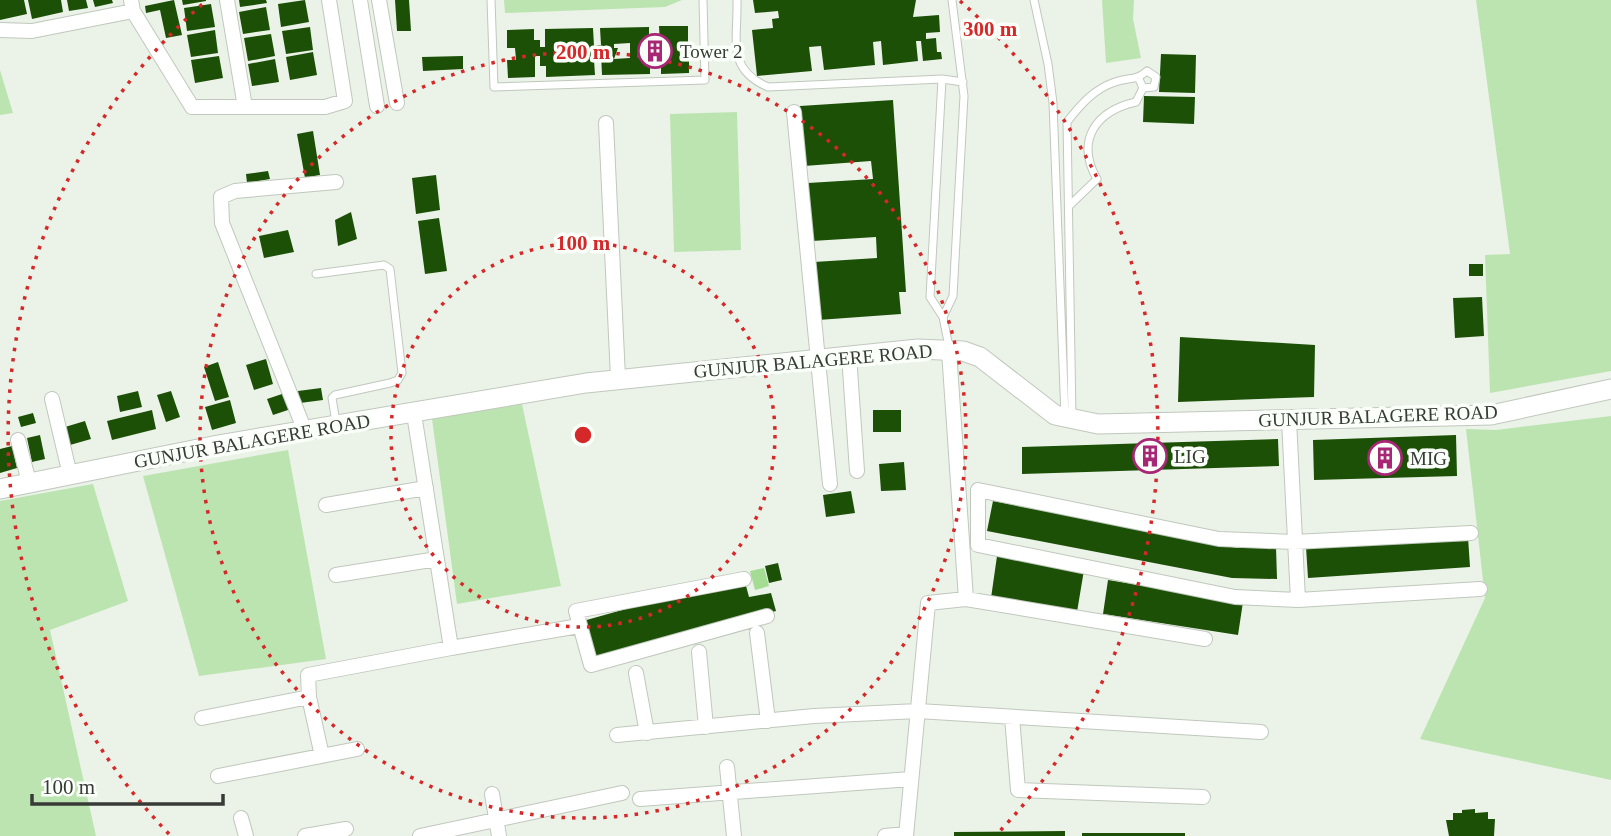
<svg xmlns="http://www.w3.org/2000/svg" width="1611" height="836" font-family="Georgia,serif">
  <rect width="100%" height="100%" fill="#ebf3e8"/>
  <path fill="#bce4b1" d="M504,0H682L665,7L505,13Z
    M1102,0H1134L1133,19L1141,58L1106,63Z
    M1476,0H1611V371L1490,393L1485,255L1510,254Z
    M0,70L13,113L0,115Z
    M737,112L741,250L674,252L670,114Z
    M522,404L561,586L457,604L432,419Z
    M1611,416V780L1420,739L1485,598L1466,429L1496,430Z
    M288,450L326,659L199,676L143,476Z
    M93,484L128,601L50,630L96,836H0V501Z"/>
  <path fill="#a4dc94" d="M764,568L769,586L755,590L750,571Z"/>
  <path fill="#1c5007" fill-rule="evenodd" d="M0,0H24L27,14L0,20Z
    M28,0H61L63,12L32,19Z
    M67,0H86L88,8L69,11Z
    M93,0H112L113,3L95,7Z
    M174,0L182,35L166,38L160,10L146,13L145,6Z
    M182,0H206V1L183,5Z
    M239,0H266L267,3L240,7Z
    M305,0L309,22L281,27L278,4Z
    M395,0H409L411,31H397Z
    M753,0H916L913,17L939,15L940,32L926,33V39L936,38L937,52H941L942,59L923,61L921,41H916L918,61L883,65L881,41L873,42L875,65L824,70L821,46L809,47L812,71L757,76L752,30L773,28L772,19L779,18L778,11L755,13Z
    M211,4L215,27L187,31L184,8Z
    M266,7L270,30L243,34L239,12Z
    M659,26H688V43L679,44L680,56H689V73L661,74V63L655,64V53H650V74L602,75L601,54L594,60L595,75L546,77V66H540V56H535V77L508,78L507,60H516L515,48H507V30L534,29V40H540V47H545V29L593,28L594,46L601,45L600,28L649,27V37H654L655,44H660ZM630,43V58L614,59L618,48H614V44ZM565,45H580L577,49L581,59H565Z
    M310,27L313,50L286,54L282,31Z
    M215,30L218,53L191,57L187,35Z
    M271,34L275,56L248,61L244,38Z
    M313,52L317,75L290,80L286,57Z
    M1161,54L1196,55L1195,93L1159,92Z
    M219,56L223,78L195,83L191,60Z
    M463,56V69L423,71L422,57Z
    M275,59L279,82L252,86L248,64Z
    M1144,96L1195,97L1194,124L1143,122Z
    M893,100L906,292H899L901,314L818,320L814,262L877,258L876,237L812,241L808,183L873,179L871,161L804,166L800,106Z
    M313,131L320,175L305,178L297,134Z
    M268,171L270,179L247,183L246,174Z
    M436,175L440,210L416,214L412,178Z
    M351,212L357,239L338,246L335,220Z
    M439,218L447,271L425,274L418,221Z
    M288,230L294,252L264,258L259,236Z
    M1469,264H1483V276H1469Z
    M1482,297L1484,336L1455,338L1453,298Z
    M1180,337L1315,345L1314,397L1178,402Z
    M266,359L273,384L254,390L246,365Z
    M218,362L229,397L215,401L204,367Z
    M321,388L323,400L300,403L298,391Z
    M138,391L142,407L120,412L117,396Z
    M171,391L180,417L166,422L157,395Z
    M285,393L291,409L273,415L267,399Z
    M230,400L236,423L212,430L205,407Z
    M152,410L156,429L112,440L107,421Z
    M873,410H901V432H873Z
    M33,413L36,423L21,427L18,417Z
    M85,421L91,439L70,445L65,427Z
    M40,435L45,459L32,462L27,438Z
    M1456,435L1457,476L1314,480L1313,440Z
    M1278,439L1279,466L1022,474V447Z
    M12,446L17,468L0,473V449Z
    M904,462L906,490L881,491L879,464Z
    M851,491L855,513L826,517L823,495Z
    M993,501L1237,548L1276,547L1277,579L1232,578L987,531Z
    M1468,537L1470,567L1308,578L1306,547Z
    M997,556L1084,570L1077,612L991,598Z
    M778,563L782,580L769,583L765,566Z
    M1108,580L1243,602L1238,635L1103,614Z
    M745,582L749,597L771,593L776,611L595,663L583,621L665,598Z
    M1475,809V813L1488,812V819H1495L1494,836H1449L1446,820H1453V813H1462V810Z
    M1065,831V836H954V832Z
    M1082,833H1185V836H1082Z"/>
  <g fill="none" stroke-linecap="round" stroke-linejoin="round">
    <g stroke="#c0c8be" stroke-width="9">
      <path id="lane" d="M491,0L494,87L705,80L703,0
        M737,0C738,40 726,69 768,87L942,79L963,82
        M1034,0L1048,64L1053,103L1065,417
        M942,79L930,297L943,317L949,347
        M1069,206L1097,179C1075,140 1096,111 1136,102L1143,88
        M316,274L384,265L390,269L402,373L398,380L390,383L335,395L332,398L336,422
        M943,317L953,296L964,96L952,0
        M1072,417L1067,122C1081,104 1094,89 1115,82C1128,77 1136,81 1147,71L1156,77L1154,87L1143,88L1139,79"/>
    </g>
    <g stroke="#c0c8be" stroke-width="16">
      <path id="street" d="M131,0L133,11L192,107H325L345,101L329,0
        M227,0L245,107
        M360,0L377,106
        M379,0L397,103
        M0,30L32,31L133,11
        M794,112L830,484
        M606,123L618,378
        M949,351L966,599
        M849,355L857,471
        M52,399L70,475
        M1289,420L1298,600
        M305,431L222,223L221,197L235,191L336,182
        M18,440L29,482
        M326,505L426,488
        M1471,533L1294,542L1219,539L978,490V545L1235,597L1298,600L1480,589
        M336,575L437,559
        M744,579L576,611L591,665L767,616
        M757,633L768,721
        M451,648L579,626
        M699,652L706,727
        M636,673L647,733
        M1012,717L1018,790L1203,797
        M202,718L309,697
        M617,735L814,716L918,711L1261,732
        M322,756L309,697L308,675L451,648L414,414
        M727,767L734,836
        M218,776L357,749
        M492,794L499,836
        M640,799L911,779
        M241,818L246,836
        M305,836L346,829
        M420,836L622,793
        M885,836L906,834
        M906,836L928,603L966,599L1205,639"/>
    </g>
    <g stroke="#c0c8be" stroke-width="21">
      <path id="secondary" d="M0,489L218,445L586,383L918,349L963,351L980,357L1055,415L1098,424L1491,415L1611,389"/>
    </g>
    <use href="#lane" stroke="#fff" stroke-width="7"/>
    <use href="#street" stroke="#fff" stroke-width="14"/>
    <use href="#secondary" stroke="#fff" stroke-width="19"/>
  </g>
  <g fill="none" stroke="#d62828" stroke-width="3.5" stroke-dasharray="3.5 7">
    <circle cx="583" cy="435" r="192"/>
    <circle cx="583" cy="435" r="383"/>
    <path d="M169 834A575 575 0 0 1 206 1M960 1A575 575 0 0 1 997 834"/>
  </g>
  <defs>
    <g id="building-ring" transform="scale(1.75)"><circle r="9.5" fill="#fbfffa" stroke="#a82774" stroke-width="1.5"/><path d="M-4-6H4V6H1V3H-1V6H-4ZM-2.5-4.3h1.7v1.8h-1.7ZM.8-4.3h1.7v1.8H.8ZM-2.5-1h1.7V.8h-1.7ZM.8-1h1.7V.8H.8Z" fill="#a82774"/></g>
  </defs>
  <g fill-rule="evenodd">
    <use href="#building-ring" x="655" y="51"/>
    <use href="#building-ring" x="1150" y="456"/>
    <use href="#building-ring" x="1385" y="458"/>
  </g>
  <g text-anchor="middle" dominant-baseline="central" stroke-width="7" stroke-linejoin="round" paint-order="stroke">
    <g font-size="19" fill="#373a36" stroke="#fbfffa" text-anchor="start">
      <text x="680" y="51">Tower 2</text>
      <text x="1174" y="456">LIG</text>
      <text x="1410" y="458">MIG</text>
    </g>
    <g font-size="19" fill="#373a36" stroke="#fbfffa">
      <text transform="translate(813 361) rotate(-5)">GUNJUR BALAGERE ROAD</text>
      <text transform="translate(1378 416) rotate(-2)">GUNJUR BALAGERE ROAD</text>
      <text transform="translate(252 441) rotate(-10)">GUNJUR BALAGERE ROAD</text>
    </g>
  </g>
  <circle cx="583" cy="435" r="10" fill="#d62828" stroke="#fbfffa" stroke-width="3.5"/>
  <g font-size="21" text-anchor="middle" font-weight="bold" fill="#d62828" stroke="#fbfffa" stroke-width="7" stroke-linejoin="round" paint-order="stroke">
    <text x="990" y="36">300 m</text>
    <text x="583" y="59">200 m</text>
    <text x="583" y="250">100 m</text>
  </g>
  <path d="M32 794v10h191v-10" fill="none" stroke="#373a36" stroke-width="3.5"/>
  <text x="42" y="794" font-size="21" fill="#373a36" stroke="#fbfffa" stroke-width="5" paint-order="stroke">100 m</text>
</svg>
